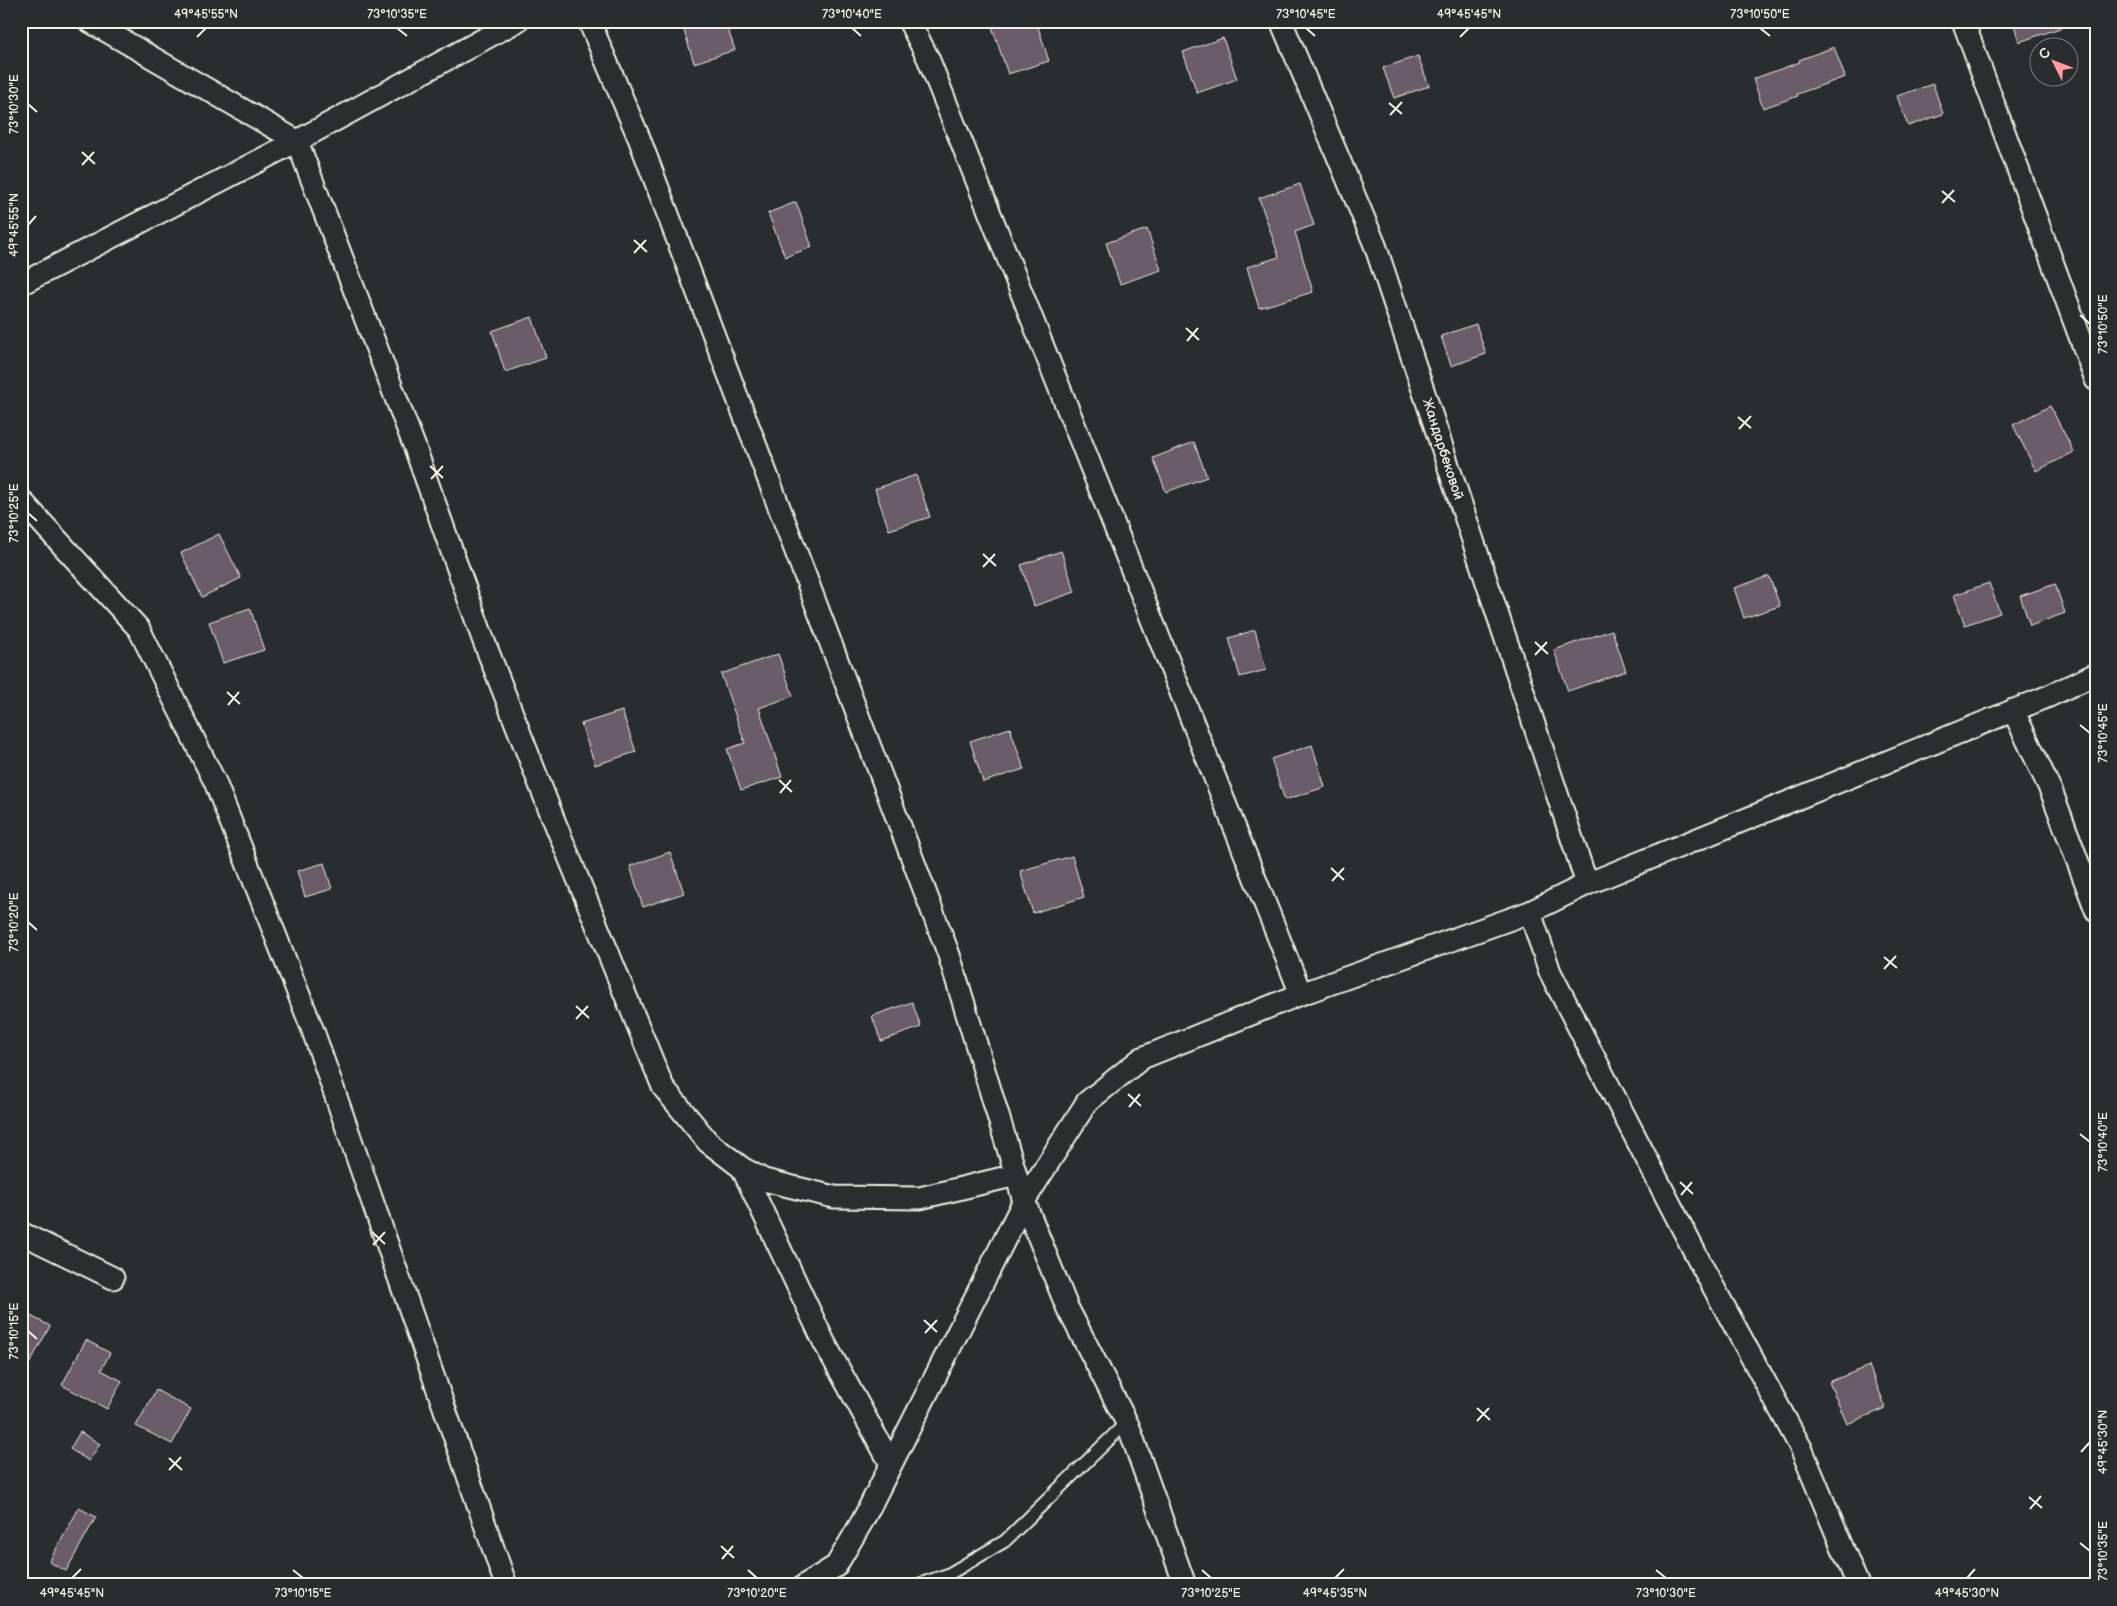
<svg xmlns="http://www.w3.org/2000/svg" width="2117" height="1606" font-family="'Balsamiq Sans',sans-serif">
  <rect width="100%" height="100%" fill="#2a2d2e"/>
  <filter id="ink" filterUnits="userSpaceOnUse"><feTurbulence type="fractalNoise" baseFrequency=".02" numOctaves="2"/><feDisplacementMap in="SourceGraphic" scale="10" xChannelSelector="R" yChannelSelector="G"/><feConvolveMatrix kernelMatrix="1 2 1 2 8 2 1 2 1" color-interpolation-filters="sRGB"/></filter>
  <g filter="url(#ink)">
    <path fill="#6a5b67" stroke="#f4f1e8" d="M681,21H725L735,50L694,63Z
      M990,21H1036L1049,61L1008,74Z
      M2013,21H2071L2072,24L2019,42Z
      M1223,38L1237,79L1197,93L1183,52Z
      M1834,47L1845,77L1797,94L1798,96L1763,108L1753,79L1800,62L1799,60Z
      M1418,56L1429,86L1394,98L1383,68Z
      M1933,84L1943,114L1908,126L1897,96Z
      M1300,184L1314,225L1295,232L1313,292L1259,308L1247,267L1279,257L1259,198Z
      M796,202L812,247L785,257L768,213Z
      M1147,229L1161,270L1120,284L1106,243Z
      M532,317L546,358L505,372L492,331Z
      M1476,324L1486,354L1451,366L1441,336Z
      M2050,406L2074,452L2036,471L2013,425Z
      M1194,442L1207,477L1166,492L1153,458Z
      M916,475L930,517L889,530L875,489Z
      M219,534L241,578L202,597L181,553Z
      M1061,551L1075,592L1034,606L1021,565Z
      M1769,576L1780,606L1744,618L1734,588Z
      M1989,583L2000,613L1965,625L1954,595Z
      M2055,584L2065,613L2030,626L2020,596Z
      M250,608L264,650L223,663L209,622Z
      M1255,630L1266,670L1240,677L1229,638Z
      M1612,630L1626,671L1568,691L1554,650Z
      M778,654L793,696L759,708L782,777L741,790L727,749L745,743L721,674Z
      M622,711L636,752L595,765L581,724Z
      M1010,728L1024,769L983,782L970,741Z
      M1312,745L1325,787L1285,800L1271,759Z
      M670,852L684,893L643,907L630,866Z
      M1072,856L1084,897L1033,913L1020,871Z
      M324,863L332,889L305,897L297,871Z
      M912,1002L921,1027L881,1041L872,1016Z
      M21,1311L50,1326L21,1379Z
      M86,1340L110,1353L101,1370L122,1381L107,1409L62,1385Z
      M1869,1366L1886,1408L1847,1424L1829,1382Z
      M156,1390L191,1409L172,1444L136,1426Z
      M80,1432L100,1444L89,1461L70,1449Z
      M79,1508L96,1517L66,1571L49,1562Z"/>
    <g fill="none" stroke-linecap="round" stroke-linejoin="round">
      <g stroke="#f4f1e8" stroke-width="15">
        <path id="lane" d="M917,1585L949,1574L1005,1541L1126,1423"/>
      </g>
      <g stroke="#f4f1e8" stroke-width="25">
        <path id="street" d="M89,21L297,141L414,445L483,639L553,818L663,1087L708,1142L742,1168L764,1180L834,1197L920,1198L1016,1175
          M589,21L639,138L949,955L1024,1201L1067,1307L1128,1425L1185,1585
          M909,21L928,58L1301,994
          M1281,21L1375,245L1587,884
          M1963,21L2096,380
          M21,284L297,141L517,21
          M21,500L139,629L215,782L312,1028L506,1585
          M2013,710L2052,793L2096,910
          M1530,912L1550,972L1703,1268L1801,1448L1858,1585
          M742,1168L824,1342L891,1464
          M21,1233L113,1278
          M805,1585L836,1566L863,1520L1024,1201L1087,1102L1142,1058L1301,994L1530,912L1587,884L2049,696L2096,674"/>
      </g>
      <use href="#lane" stroke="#2a2d2e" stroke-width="11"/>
      <use href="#street" stroke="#2a2d2e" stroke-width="21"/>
    </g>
  </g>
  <path fill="none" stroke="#f4f1e8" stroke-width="2" d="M397,28L407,36M852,28L861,36M1306,28L1315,36M1760,28L1770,36M197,37L206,28M1460,37L1469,28M1389,103L1402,114M28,104L37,112M1390,115L1402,102M82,152L95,164M82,165L94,152M1942,191L1955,202M1942,203L1954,190M28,225L36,216M634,240L647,252M634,253L646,240M2080,315L2090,324M1186,328L1199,340M1187,341L1198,328M1738,417L1751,428M1739,429L1751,416M430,466L443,478M431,479L443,466M28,513L37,521M983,554L996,566M983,567L995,554M1535,642L1548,654M1535,655L1547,642M227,692L240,704M228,705L239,692M2080,725L2090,733M779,780L792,792M780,793L791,780M1331,868L1344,880M1332,881L1344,868M28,922L37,930M1884,957L1897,968M1884,969L1896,956M576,1006L589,1018M576,1019L588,1006M1128,1094L1141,1106M1129,1107L1140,1094M2080,1134L2090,1142M1680,1182L1693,1194M1681,1195L1692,1182M372,1232L385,1244M373,1245L385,1232M924,1320L937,1332M28,1331L37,1339M925,1333L937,1320M1477,1408L1490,1420M1477,1421L1489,1408M2081,1452L2090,1442M169,1458L182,1470M169,1470L181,1457M2029,1497L2042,1508M2030,1509L2041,1496M2080,1543L2090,1551M721,1546L734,1558M722,1559L733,1546M293,1570L303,1578M748,1570L757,1578M1202,1570L1211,1578M1656,1570L1666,1578M72,1578L81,1569M1335,1578L1344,1569M1967,1578L1975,1569"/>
  <g text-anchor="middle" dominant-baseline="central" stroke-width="4" stroke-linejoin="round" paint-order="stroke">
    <g font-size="14" fill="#f4f1e8" stroke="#2a2d2e">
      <text transform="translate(1443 449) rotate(72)">Жандарбековой</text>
    </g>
  </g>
  <rect width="2117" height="1606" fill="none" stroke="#2a2d2e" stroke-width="55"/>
  <g transform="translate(2054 62) rotate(312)"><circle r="24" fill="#2a2d2e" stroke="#7b7b78"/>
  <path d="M0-4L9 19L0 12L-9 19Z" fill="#ff9aa2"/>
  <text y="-8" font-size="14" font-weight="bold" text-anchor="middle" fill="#f4f1e8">С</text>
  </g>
  <rect x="28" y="28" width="2062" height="1550" fill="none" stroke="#f4f1e8" stroke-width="2"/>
  <g font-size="12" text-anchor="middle" fill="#f4f1e8">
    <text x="206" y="18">49°45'55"N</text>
    <text x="397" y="18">73°10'35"E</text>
    <text x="852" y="18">73°10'40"E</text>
    <text x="1306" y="18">73°10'45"E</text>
    <text x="1469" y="18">49°45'45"N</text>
    <text x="1760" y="18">73°10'50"E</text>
    <text transform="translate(14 104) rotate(-90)" y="4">73°10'30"E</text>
    <text transform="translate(14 225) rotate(-90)" y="4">49°45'55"N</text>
    <text transform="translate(2103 324) rotate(-90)" y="4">73°10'50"E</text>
    <text transform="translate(14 513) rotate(-90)" y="4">73°10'25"E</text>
    <text transform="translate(2103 733) rotate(-90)" y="4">73°10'45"E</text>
    <text transform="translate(14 922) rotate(-90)" y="4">73°10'20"E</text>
    <text transform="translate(2103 1142) rotate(-90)" y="4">73°10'40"E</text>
    <text transform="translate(14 1331) rotate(-90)" y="4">73°10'15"E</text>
    <text transform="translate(2103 1442) rotate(-90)" y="4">49°45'30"N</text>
    <text transform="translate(2103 1551) rotate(-90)" y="4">73°10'35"E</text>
    <text x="72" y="1597">49°45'45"N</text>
    <text x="303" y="1597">73°10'15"E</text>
    <text x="757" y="1597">73°10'20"E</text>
    <text x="1211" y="1597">73°10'25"E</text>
    <text x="1335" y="1597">49°45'35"N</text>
    <text x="1666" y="1597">73°10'30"E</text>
    <text x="1967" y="1597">49°45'30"N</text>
  </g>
</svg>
